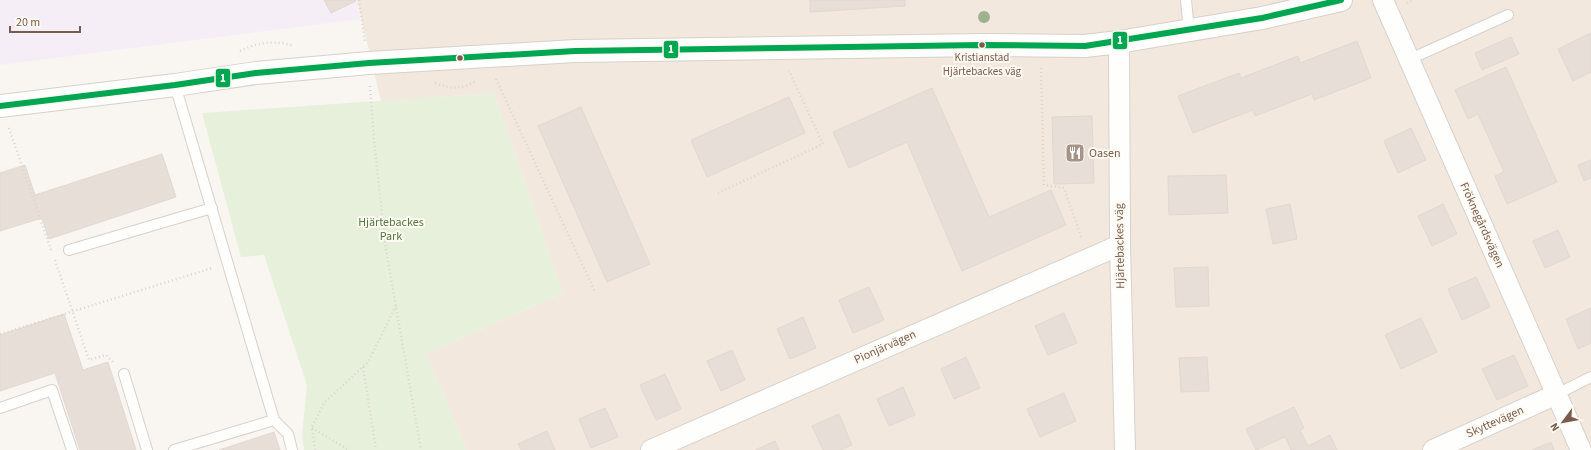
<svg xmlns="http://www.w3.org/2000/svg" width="1591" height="450" font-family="'Source Sans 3',sans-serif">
  <rect width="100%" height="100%" fill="#f9f5f0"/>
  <path fill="#f2e8de" d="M357,0H1591V450H467L426,354L563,293L494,93L381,101Z"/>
  <path fill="#f6eef6" d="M0,0H357L360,19L0,65Z"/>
  <path fill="#e7f0db" d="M494,93L563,293L426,354L467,450H304L302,436L307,385L264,255L241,257L202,113Z"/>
  <path fill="#e6ded7" stroke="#e2d8d2" d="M324,0H355L356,1L331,13Z
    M810,0H905V6L810,12Z
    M1591,33V72L1573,81L1558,49Z
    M1511,37L1519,54L1482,70L1475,53Z
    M1357,41L1371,78L1314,100L1312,94L1255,116L1253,110L1193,133L1178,96L1239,73L1241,78L1298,56L1300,63Z
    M1506,67L1557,182L1507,204L1495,176L1504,172L1478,114L1468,119L1455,90Z
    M932,88L989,217L1051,190L1066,225L962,271L907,142L849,168L833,132Z
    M789,97L805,133L707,177L691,140Z
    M581,107L650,264L607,282L538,126Z
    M1092,116L1094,183L1054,184L1052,117Z
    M1411,128L1426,160L1398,173L1384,141Z
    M162,154L176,197L49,239L42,218L0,231V173L25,165L35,195Z
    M1591,160V178L1584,181L1578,165Z
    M1226,175L1228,213L1169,215L1168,176Z
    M1290,204L1297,239L1273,244L1266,209Z
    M1443,204L1457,234L1432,246L1418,216Z
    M1558,230L1570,257L1545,268L1533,241Z
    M1208,267L1209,306L1176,307L1174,268Z
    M1476,277L1490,307L1462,320L1448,289Z
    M869,287L884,320L853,333L839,300Z
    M1591,308V343L1578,349L1566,319Z
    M1064,313L1077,343L1048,355L1035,326Z
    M64,314L83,370L108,362L136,450H80L55,373L0,391V335Z
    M803,317L816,348L790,359L777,329Z
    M1421,318L1437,352L1401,369L1385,335Z
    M732,350L745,380L721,391L707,361Z
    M1514,355L1528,386L1497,400L1482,369Z
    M966,357L980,388L954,399L941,369Z
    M1207,357L1209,391L1181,392L1179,358Z
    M665,374L681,409L656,420L640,385Z
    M903,387L915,415L889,426L877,399Z
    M1064,393L1076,421L1040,437L1027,409Z
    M1294,407L1304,428L1300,430L1308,446L1330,435L1337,450H1291L1285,437L1256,450L1246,429Z
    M605,408L618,437L591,448L579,419Z
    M839,414L852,445L841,450H823L812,426Z
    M547,431L555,450H521L518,444Z
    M274,432L280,450H219Z
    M775,441L779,450H755Z
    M1551,442L1554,450H1532Z"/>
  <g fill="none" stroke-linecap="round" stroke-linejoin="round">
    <g stroke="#d7d1cb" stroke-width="12">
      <path id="service" d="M1186,0L1189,31
        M1410,59L1508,15
        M175,85L274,420L288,434L292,450
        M69,250L212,208
        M124,374L147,450
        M1557,394L1591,377
        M0,408L52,390L72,450
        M174,450L274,420"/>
    </g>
    <g stroke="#d7d1cb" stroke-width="22">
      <path id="minor" d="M1383,0L1581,450
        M1119,42L1120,245L1125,450
        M651,450L1120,245
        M1433,450L1557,394"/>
    </g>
    <g stroke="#d7d1cb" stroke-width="24">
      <path id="tertiary" d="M0,106L175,85L256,73L369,63L575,51L982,45L1085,46L1119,42L1262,18L1341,0"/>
    </g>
    <path stroke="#dcd5d0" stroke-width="2.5" stroke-dasharray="1 3" stroke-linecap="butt" d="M359,0L365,41
      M1407,3L1412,0
      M240,51C258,42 275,40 294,46
      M1041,68L1044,185L1064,188L1082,239
      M496,79L595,292
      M435,83C452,89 460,90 476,81
      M370,86L374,140L386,250L421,450
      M9,128L51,250
      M718,193L823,144L789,71
      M55,260L89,360L106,355L113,362
      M0,334L212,268
      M363,367L376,450
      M312,428L349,450
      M315,450L312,427L324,403L368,362L396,306"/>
    <use href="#service" stroke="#fefefd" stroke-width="10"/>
    <use href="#minor" stroke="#fefefd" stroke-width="20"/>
    <use href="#tertiary" stroke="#fefefd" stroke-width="22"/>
    <g stroke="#fffaf3" stroke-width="9">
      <path id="bus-1" d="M0,106L175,85L256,73L369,63L575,51L982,45L1085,46L1262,18L1341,0"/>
    </g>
    <use href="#bus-1" stroke="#00a651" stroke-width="6"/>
  </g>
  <circle fill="#9eb190" cx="984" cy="17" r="6"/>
  <defs>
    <g id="restaurant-square" transform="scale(1)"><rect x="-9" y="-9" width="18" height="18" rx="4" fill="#a69286" stroke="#fffaf3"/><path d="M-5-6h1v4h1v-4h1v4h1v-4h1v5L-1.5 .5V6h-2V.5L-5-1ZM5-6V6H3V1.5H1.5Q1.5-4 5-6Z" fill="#fff"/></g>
  </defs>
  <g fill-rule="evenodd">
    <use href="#restaurant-square" x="1075" y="153"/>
  </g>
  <g fill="#7a5c4d" stroke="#fffaf3" stroke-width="1.5">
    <circle cx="982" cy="45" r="3.5"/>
    <circle cx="460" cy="58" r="3.5"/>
  </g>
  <g text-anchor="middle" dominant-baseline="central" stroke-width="4" stroke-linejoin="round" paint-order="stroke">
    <g font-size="11" fill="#7a5c4d" stroke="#fffaf3">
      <text x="982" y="57">Kristianstad<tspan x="982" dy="14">Hjärtebackes väg</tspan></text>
    </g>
    <g font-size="12" fill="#7a5c4d" stroke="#fffaf3" text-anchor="start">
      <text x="1089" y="153">Oasen</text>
    </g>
    <g font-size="12" fill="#537a41" stroke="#fffaf3">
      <text x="391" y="222">Hjärtebackes<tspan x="391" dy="14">Park</tspan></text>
    </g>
    <g font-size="12" fill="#7a5c4d" stroke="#fffaf3">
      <text transform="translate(1482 225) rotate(66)">Fröknegårdsvägen</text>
      <text transform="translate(1120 246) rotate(-91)">Hjärtebackes väg</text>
      <text transform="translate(885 347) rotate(-24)">Pionjärvägen</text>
      <text transform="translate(1495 422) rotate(-24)">Skyttevägen</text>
    </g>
  </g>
  <g stroke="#fffaf3" stroke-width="1.5">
    <rect x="1112" y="31" width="16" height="19" rx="4" fill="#00a651"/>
    <rect x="663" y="40" width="16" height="19" rx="4" fill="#00a651"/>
    <rect x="215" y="68" width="16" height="20" rx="4" fill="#00a651"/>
  </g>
  <g font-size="11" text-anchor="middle" font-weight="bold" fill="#fff">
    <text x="1120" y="44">1</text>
    <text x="671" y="53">1</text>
    <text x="223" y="82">1</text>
  </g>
  <g transform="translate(1563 422) rotate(238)" stroke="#fffaf3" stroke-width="3" paint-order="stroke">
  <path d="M0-3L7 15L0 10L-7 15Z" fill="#7a5c4d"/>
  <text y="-6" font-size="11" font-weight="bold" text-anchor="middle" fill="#7a5c4d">N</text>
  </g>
  <path d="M10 26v6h70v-6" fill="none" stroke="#7a5c4d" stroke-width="2"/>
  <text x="16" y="26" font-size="12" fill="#7a5c4d" stroke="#fffaf3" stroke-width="3" paint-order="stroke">20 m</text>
</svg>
